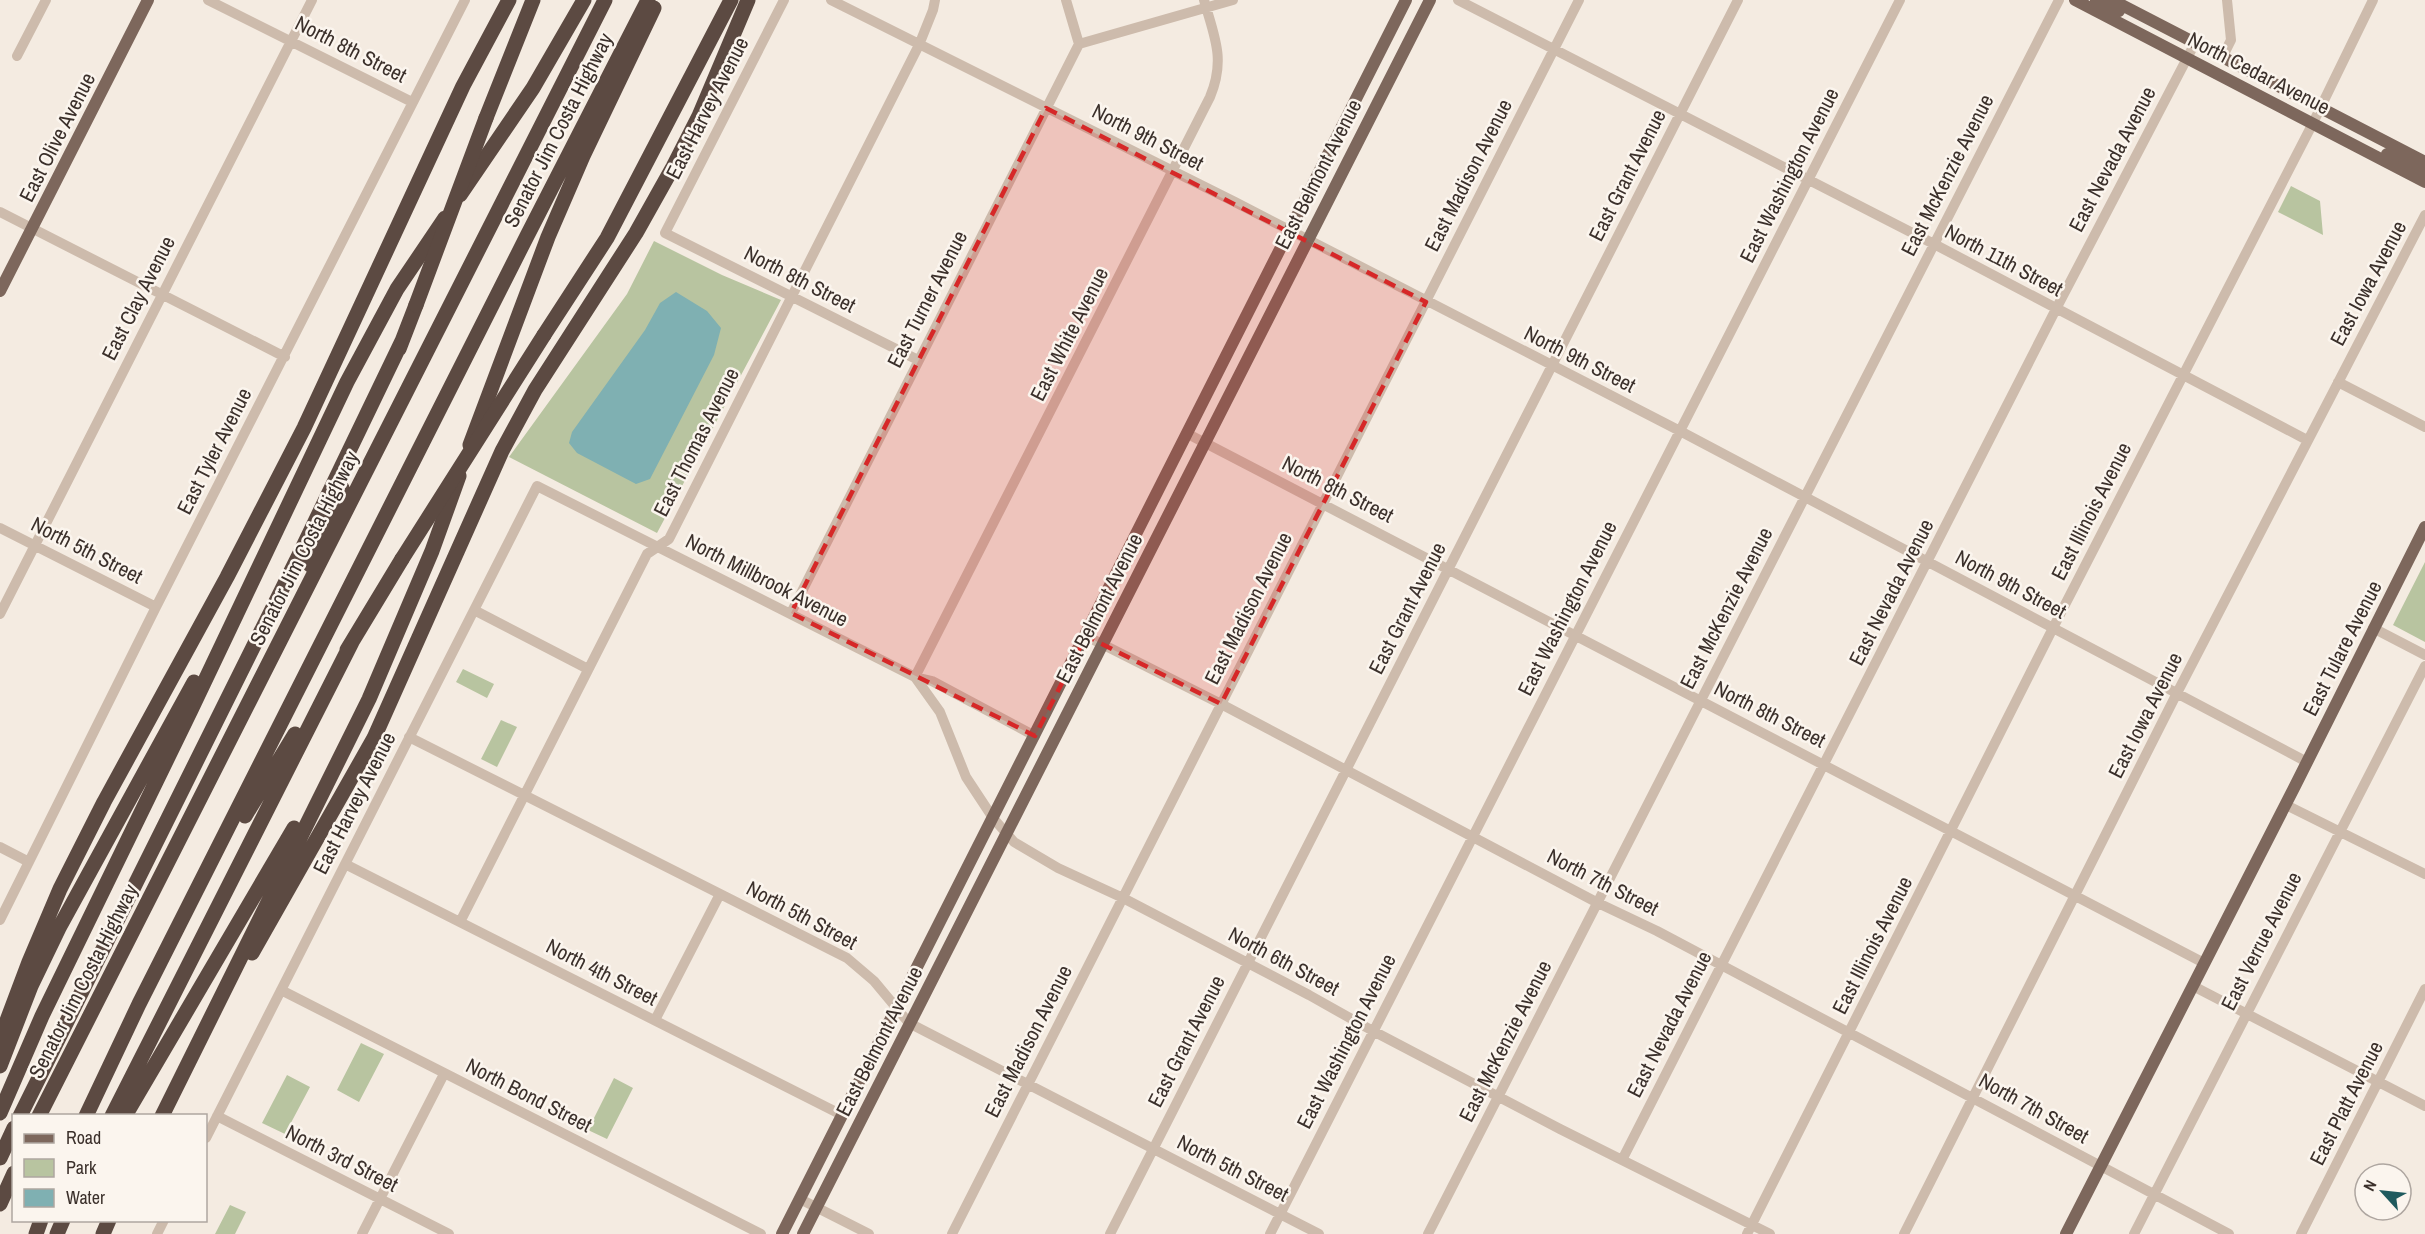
<svg xmlns="http://www.w3.org/2000/svg" width="2425" height="1234" font-family="'Archivo Narrow',sans-serif">
  <rect width="100%" height="100%" fill="#f4ebe1"/>
  <path fill="#b8c4a0" d="M2291,186L2320,201L2323,235L2278,212Z
    M654,241L722,275L781,300L657,533L509,457L627,294Z
    M2425,562V642L2393,625Z
    M463,669L494,684L487,698L456,682Z
    M501,720L517,727L497,767L481,759Z
    M361,1043L384,1054L359,1102L337,1090Z
    M287,1075L310,1087L285,1134L262,1123Z
    M614,1078L633,1088L607,1139L588,1130Z
    M230,1205L246,1212L235,1234H215Z"/>
  <path fill="#7fb0b2" d="M676,292L707,311L721,328L714,355L650,479L636,484L577,453L569,443L572,432L645,330L660,303Z"/>
  <g fill="none" stroke-linecap="round" stroke-linejoin="round">
    <path stroke="#cdbbac" stroke-width="10" d="M208,0L412,102
      M784,0L665,233L918,360
      M831,0L1235,202L1680,431L2307,762
      M1204,0C1214,36 1226,59 1210,97L915,677L940,712L966,777L993,818L1014,842L1058,868L1123,898L1309,995L1373,1031L1560,1129L1770,1234
      M1458,0L1934,244L2307,440
      M1079,44L1233,0
      M17,56L46,0
      M2223,56L2231,40L2227,0
      M0,212L285,357
      M2338,382L2425,427
      M1188,434C1527,610 1866,786 2204,963
      M0,528L156,607
      M474,610L588,669
      M791,613L1079,44L1066,0
      M0,614L312,0
      M2373,628L2425,655
      M1086,636L1221,704L1598,903L1657,931L2229,1234
      M409,737L847,958L874,981L909,1023L1319,1234
      M2286,805L2425,874
      M0,847L29,862
      M345,864L842,1115
      M0,920L156,607L465,0
      M460,922L647,554L669,539L919,45L933,10L935,0
      M2193,986L2425,1106
      M281,990L761,1234
      M655,1020L720,894
      M217,1116L449,1234
      M206,1138L537,486L915,677L932,681L1035,736
      M1622,1160L2056,309L2195,43
      M800,1199L869,1234
      M157,1234L164,1220
      M362,1234L444,1074
      M952,1234L1579,0
      M1110,1234L1738,0
      M1270,1234L1900,0
      M1428,1234L2059,0
      M1747,1234L2053,628L2313,123L2373,0
      M1904,1234L2177,693L2425,215
      M2134,1234L2425,666
      M2301,1234L2425,989"/>
    <path stroke="#7d675c" stroke-width="12" d="M2075,0L2425,182
      M2096,0L2119,11
      M2112,0L2425,162
      M2387,154L2425,171
      M0,291L148,0
      M782,1234L1406,0
      M803,1234L1430,0
      M2066,1234L2295,786L2425,527"/>
    <path stroke="#5c4a42" stroke-width="15" d="M486,118L533,0
      M460,195L533,88L584,0
      M544,335L607,238L731,0
      M399,349L416,305
      M470,445L548,237L583,156L654,8
      M310,565L342,488
      M347,650L402,559
      M245,816L295,734
      M252,953L374,738L502,451L535,390L636,233L673,167L699,116L748,0
      M0,1039L29,962L60,889L104,802L227,577L304,428L463,86L509,0
      M0,1066L31,986L59,928L194,682
      M0,1113L42,1016L191,710L347,382L397,289L445,218
      M20,1116L299,555L402,341
      M39,1116L605,0
      M86,1116L139,1004L527,236L648,0
      M112,1116L352,642
      M125,1116L294,828
      M162,1116L369,699L432,551L459,476
      M0,1158L14,1128
      M0,1204L14,1173
      M36,1234L41,1220
      M57,1234L63,1220
      M103,1234L109,1220"/>
    <path stroke="#5c4a42" stroke-width="15" d="M416,305L486,118
      M402,559L544,335"/>
  </g>
  <path fill="#d62828" fill-opacity="0.2" stroke="#d62828" stroke-width="4.5" stroke-dasharray="12 8" stroke-linejoin="round" d="M1046,108L1426,302L1221,704L1086,636L1035,736L791,613Z"/>
  <g text-anchor="middle" dominant-baseline="central" stroke-width="5" stroke-linejoin="round" paint-order="stroke">
    <g font-size="21" fill="#3b302b" stroke="#fbf5ee">
      <text transform="translate(351 49) rotate(27)">North 8th Street</text>
      <text transform="translate(2259 73) rotate(27)">North Cedar Avenue</text>
      <text transform="translate(707 108) rotate(-63)">East Harvey Avenue</text>
      <text transform="translate(558 130) rotate(-63)">Senator Jim Costa Highway</text>
      <text transform="translate(57 137) rotate(-63)">East Olive Avenue</text>
      <text transform="translate(1148 137) rotate(27)">North 9th Street</text>
      <text transform="translate(2112 159) rotate(-62)">East Nevada Avenue</text>
      <text transform="translate(1318 174) rotate(-63)">East Belmont Avenue</text>
      <text transform="translate(1468 175) rotate(-63)">East Madison Avenue</text>
      <text transform="translate(1627 175) rotate(-63)">East Grant Avenue</text>
      <text transform="translate(1789 175) rotate(-63)">East Washington Avenue</text>
      <text transform="translate(1947 175) rotate(-63)">East McKenzie Avenue</text>
      <text transform="translate(2004 260) rotate(28)">North 11th Street</text>
      <text transform="translate(800 279) rotate(27)">North 8th Street</text>
      <text transform="translate(2368 283) rotate(-62)">East Iowa Avenue</text>
      <text transform="translate(138 298) rotate(-63)">East Clay Avenue</text>
      <text transform="translate(927 299) rotate(-63)">East Turner Avenue</text>
      <text transform="translate(1069 334) rotate(-63)">East White Avenue</text>
      <text transform="translate(1580 359) rotate(27)">North 9th Street</text>
      <text transform="translate(696 442) rotate(-63)">East Thomas Avenue</text>
      <text transform="translate(214 451) rotate(-63)">East Tyler Avenue</text>
      <text transform="translate(1338 489) rotate(27)">North 8th Street</text>
      <text transform="translate(2091 511) rotate(-63)">East Illinois Avenue</text>
      <text transform="translate(304 548) rotate(-63)">Senator Jim Costa Highway</text>
      <text transform="translate(87 550) rotate(27)">North 5th Street</text>
      <text transform="translate(767 580) rotate(27)">North Millbrook Avenue</text>
      <text transform="translate(2011 584) rotate(28)">North 9th Street</text>
      <text transform="translate(1891 592) rotate(-63)">East Nevada Avenue</text>
      <text transform="translate(1099 608) rotate(-63)">East Belmont Avenue</text>
      <text transform="translate(1248 608) rotate(-63)">East Madison Avenue</text>
      <text transform="translate(1407 608) rotate(-63)">East Grant Avenue</text>
      <text transform="translate(1567 608) rotate(-63)">East Washington Avenue</text>
      <text transform="translate(1726 608) rotate(-63)">East McKenzie Avenue</text>
      <text transform="translate(2342 648) rotate(-63)">East Tulare Avenue</text>
      <text transform="translate(1770 714) rotate(27)">North 8th Street</text>
      <text transform="translate(2145 715) rotate(-63)">East Iowa Avenue</text>
      <text transform="translate(354 803) rotate(-63)">East Harvey Avenue</text>
      <text transform="translate(1603 882) rotate(27)">North 7th Street</text>
      <text transform="translate(802 915) rotate(28)">North 5th Street</text>
      <text transform="translate(2261 941) rotate(-63)">East Verrue Avenue</text>
      <text transform="translate(1872 945) rotate(-63)">East Illinois Avenue</text>
      <text transform="translate(1284 961) rotate(28)">North 6th Street</text>
      <text transform="translate(602 972) rotate(27)">North 4th Street</text>
      <text transform="translate(83 981) rotate(-63)">Senator Jim Costa Highway</text>
      <text transform="translate(1669 1024) rotate(-63)">East Nevada Avenue</text>
      <text transform="translate(879 1041) rotate(-63)">East Belmont Avenue</text>
      <text transform="translate(1028 1041) rotate(-63)">East Madison Avenue</text>
      <text transform="translate(1186 1041) rotate(-63)">East Grant Avenue</text>
      <text transform="translate(1346 1041) rotate(-63)">East Washington Avenue</text>
      <text transform="translate(1505 1041) rotate(-63)">East McKenzie Avenue</text>
      <text transform="translate(529 1095) rotate(27)">North Bond Street</text>
      <text transform="translate(2346 1103) rotate(-63)">East Platt Avenue</text>
      <text transform="translate(2034 1108) rotate(29)">North 7th Street</text>
      <text transform="translate(342 1158) rotate(27)">North 3rd Street</text>
      <text transform="translate(1233 1168) rotate(27)">North 5th Street</text>
    </g>
  </g>
  <rect x="12" y="1114" width="195" height="108" fill="#fbf5ee" stroke="#aea6a0" stroke-width="1.5"/>
  <rect x="24" y="1134" width="30" height="9" fill="#7d675c" stroke="#aea6a0" stroke-width="1.5"/>
  <text x="66" y="1144" font-size="18" fill="#3b302b">Road</text>
  <rect x="24" y="1159" width="30" height="18" fill="#b8c4a0" stroke="#aea6a0" stroke-width="1.5"/>
  <text x="66" y="1174" font-size="18" fill="#3b302b">Park</text>
  <rect x="24" y="1189" width="30" height="18" fill="#7fb0b2" stroke="#aea6a0" stroke-width="1.5"/>
  <text x="66" y="1204" font-size="18" fill="#3b302b">Water</text>
  <g transform="translate(2383 1192) rotate(297)"><circle r="28" fill="#fbf5ee" stroke="#aea6a0" stroke-width="1.5"/>
  <path d="M0-4.5L10 22L0 15L-10 22Z" fill="#1f5a5e"/>
  <text y="-9" font-size="16" font-weight="bold" text-anchor="middle" fill="#3b302b">N</text>
  </g>
</svg>
